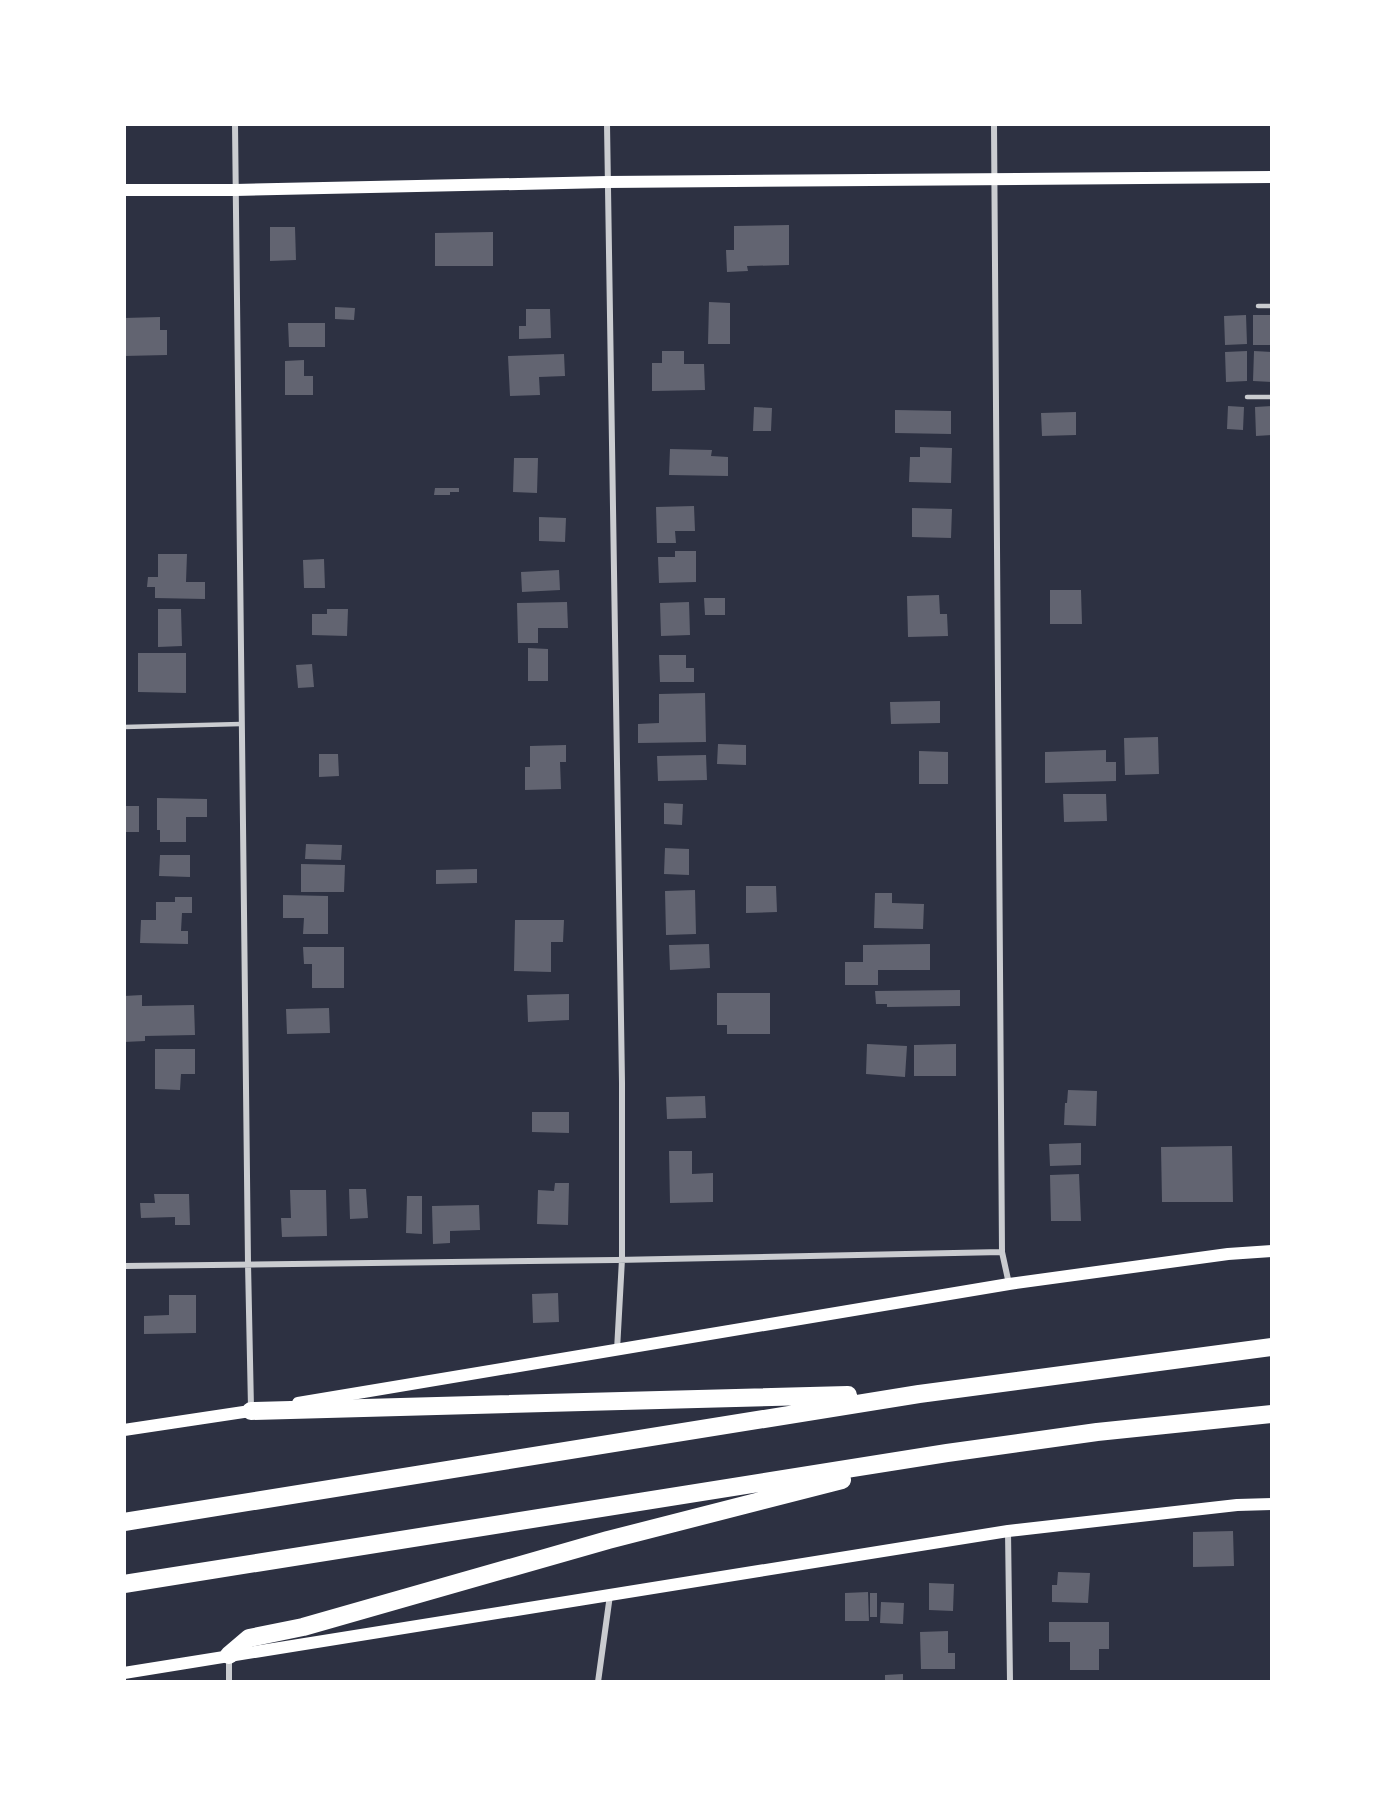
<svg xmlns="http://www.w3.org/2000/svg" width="1396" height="1806" font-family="'Fira Sans Condensed',sans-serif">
  <rect width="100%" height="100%" fill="#2d3142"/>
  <path fill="#626471" d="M789,225V265L747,266L748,271L727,272L726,250H734V226Z
    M270,227H295L296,260L270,261Z
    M493,232V266H435V233Z
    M709,302L730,303V344H708Z
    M335,307L355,308L354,320L335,319Z
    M526,309H550L551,338L519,339V326H526Z
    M1246,315L1247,344L1225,345L1224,316Z
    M1253,315H1272V345H1253Z
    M160,317V330H167V355L124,356V318Z
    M288,323H325V347H289Z
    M662,351H684V364H704L705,390L652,391V363H662Z
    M1247,351V381L1226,382L1225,352Z
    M1254,351L1272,352V382L1253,381Z
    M564,354L565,376L539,377L540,395L510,396L508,356Z
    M304,360V376H313V395H285V361Z
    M1228,406L1244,407L1243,430L1227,429Z
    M1272,406V435L1256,436L1255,407Z
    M754,407L772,408L771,431H753Z
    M895,410L951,411V434L895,433Z
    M1076,412V435L1042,436L1041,413Z
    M920,447L952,448L951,483L909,482L910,457H920Z
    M670,449L712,450L711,456L728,457V476L669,475Z
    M514,458H538L537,493L513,492Z
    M435,488H459V492H450V495H434Z
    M694,506L695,531H675L676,543H657L656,507Z
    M912,508L952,509L951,538L912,537Z
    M539,517L566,518L565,542L539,541Z
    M675,551H696V582L659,583L658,557H675Z
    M158,554H187L186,582H205V599L155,598V587H147L148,577H158Z
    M324,559L325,588H304L303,560Z
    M559,570L560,590L522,592L521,572Z
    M1050,590H1081L1082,624H1050Z
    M939,595L940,614H947L948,636L908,637L907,596Z
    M704,598H725V615H705Z
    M567,602L568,628H538V643H518L517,603Z
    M689,602L690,635L661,636L660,603Z
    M158,609H181L182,646L158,647Z
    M327,609H348L347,636L312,635V614H327Z
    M528,648L548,649V681H528Z
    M138,653H186V693L138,692Z
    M659,655H686V668H694V682H660Z
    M312,664L314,687L298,688L296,665Z
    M705,693L706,742L638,743V724L659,723V694Z
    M940,701V723L891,724L890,702Z
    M1158,737L1159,774L1125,775L1124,738Z
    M718,744L746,745V765L717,764Z
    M566,745V762H560L561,789L525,790V767H530V746Z
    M1106,750V762H1116V781L1045,783V752Z
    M919,751L948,752V784H919Z
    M319,754H338L339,776L319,777Z
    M706,755L707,780L658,781L657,756Z
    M1063,794H1106L1107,821L1064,822Z
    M157,798L207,799V817H186V842H160V830H157Z
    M664,803L683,804L682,825L664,824Z
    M124,806H139V832H124Z
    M306,844L342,845L341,860L305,859Z
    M665,848L689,849V875L664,874Z
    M160,855H190V877L159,876Z
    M301,864L345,865L344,892H301Z
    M477,869V883L436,884V870Z
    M746,886H776L777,912L746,913Z
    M695,890L696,934L666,935L665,891Z
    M875,893H892V903L924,904L923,929L874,928Z
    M283,895L328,896V934H303L304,918H283Z
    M175,897H192V913H182L181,931H188V944L140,943L141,920H156V902H175Z
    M515,920H564L563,942H551V972L514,971Z
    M709,944L710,968L670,970L669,945Z
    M930,944V970H878V985H845V962H863V945Z
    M303,947H344V988H312V964H304Z
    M960,990V1006L887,1007V1004H876L875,991Z
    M717,993H770V1034H727V1025H717Z
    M569,994V1020L528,1022L527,995Z
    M142,995V1006L194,1005L195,1035L145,1036V1041L124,1042V996Z
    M329,1008L330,1033L287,1034L286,1009Z
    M867,1044L907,1046L905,1077L866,1074Z
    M956,1044V1076H914V1045Z
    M155,1049H195V1074H181L180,1090L155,1089Z
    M1068,1090L1097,1091L1096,1126L1064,1125L1065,1103H1067Z
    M705,1096L706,1118L667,1119L666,1097Z
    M532,1112H569V1133L532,1132Z
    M1081,1143V1165L1050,1166L1049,1144Z
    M1232,1146L1233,1202H1162L1161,1147Z
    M669,1151H692V1174L713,1173V1202L670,1203Z
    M1079,1174L1081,1221H1051L1050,1175Z
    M555,1183H569L568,1225L537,1224L538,1190L554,1191Z
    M349,1189H366L368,1218L350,1219Z
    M290,1190H326L327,1236L282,1237L281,1218H291Z
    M154,1194H189L190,1225H175V1217L141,1218L140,1203H155Z
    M407,1196H422V1234L406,1233Z
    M479,1205L480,1230L450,1231V1243L433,1244L432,1206Z
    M558,1293L559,1322L533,1323L532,1294Z
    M169,1295H196V1333L144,1334V1316L169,1315Z
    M1233,1531L1234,1566L1193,1567V1532Z
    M1058,1572L1090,1573L1088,1603L1052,1602V1585H1057Z
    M929,1583L954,1584L953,1611L929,1610Z
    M868,1592L869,1621H845V1593Z
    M870,1593H877V1617H870Z
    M881,1602L904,1603L903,1624L880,1623Z
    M1049,1622H1109V1649H1099V1670H1070V1642H1049Z
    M948,1631V1653H955V1669H921L920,1632Z
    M903,1674V1682H885V1675Z"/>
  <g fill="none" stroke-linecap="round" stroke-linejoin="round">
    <path stroke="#caccd0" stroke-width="4.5" d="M1258,306H1272
      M1247,397H1272
      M124,727L241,724"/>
    <path stroke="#caccd0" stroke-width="6" d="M235,124L248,1263L251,1408
      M607,124L622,1083V1259L617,1350
      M994,124L1002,1252L1009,1284
      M124,1266L616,1260L1002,1252
      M1008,1531L1010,1682
      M229,1682V1658
      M598,1682L610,1595"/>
    <path stroke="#fff" stroke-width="12" d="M124,190H235L607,182L1272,177
      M298,1403L1009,1284L1228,1254L1272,1251
      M124,1430L257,1410
      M124,1673L1008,1531L1237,1505L1272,1504"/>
    <path stroke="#fff" stroke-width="18" d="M251,1411L848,1395
      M124,1522L919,1394L1272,1347
      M124,1584L947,1453L1097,1432L1272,1414
      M229,1655L249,1638L303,1627L608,1540L842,1480"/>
  </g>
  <rect width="1396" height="1806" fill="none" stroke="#ffffff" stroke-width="252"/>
</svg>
